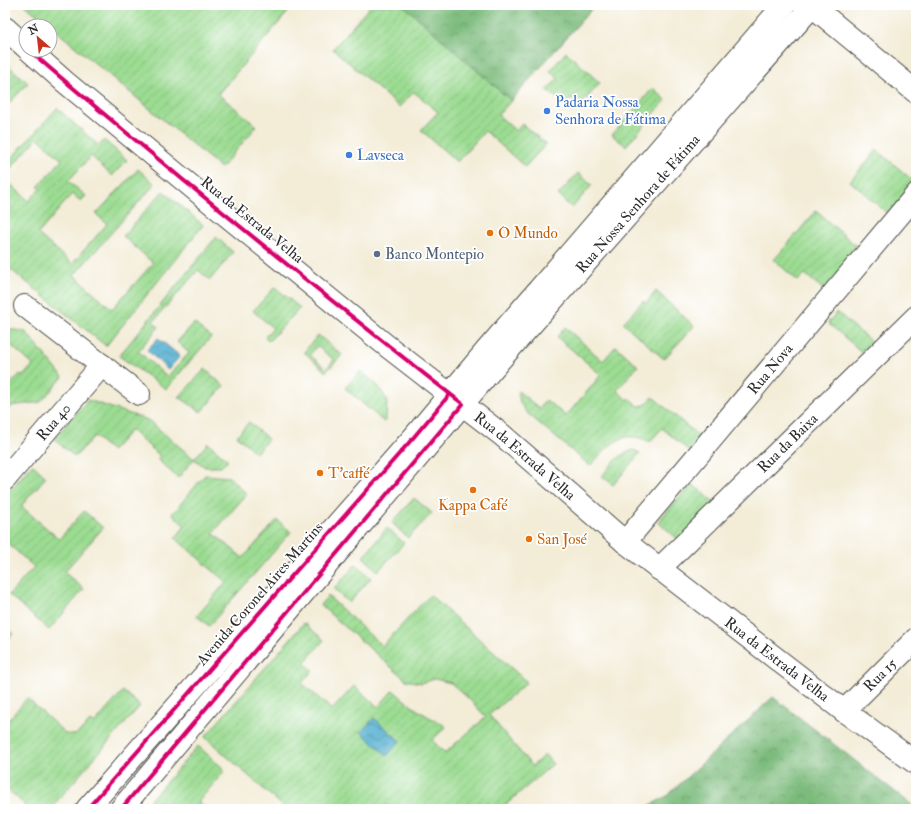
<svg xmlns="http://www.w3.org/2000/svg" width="921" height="814" font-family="'IM FELL Double Pica',serif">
  <defs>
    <pattern id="forest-crowns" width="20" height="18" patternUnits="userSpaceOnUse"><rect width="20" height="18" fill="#7cbb7c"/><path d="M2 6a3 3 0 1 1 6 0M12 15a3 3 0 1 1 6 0" fill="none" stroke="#669866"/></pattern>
    <pattern id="garden-furrows" width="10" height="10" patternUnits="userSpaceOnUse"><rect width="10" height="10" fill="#9bdb92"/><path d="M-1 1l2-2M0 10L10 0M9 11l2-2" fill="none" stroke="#86bc7e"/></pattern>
    <pattern id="water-waves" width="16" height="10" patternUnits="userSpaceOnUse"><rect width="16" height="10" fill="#52afd0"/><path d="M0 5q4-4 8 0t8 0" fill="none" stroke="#448fa9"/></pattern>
  </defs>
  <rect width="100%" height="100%" fill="#fff"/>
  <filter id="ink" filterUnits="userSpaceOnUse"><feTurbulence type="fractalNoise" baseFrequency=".025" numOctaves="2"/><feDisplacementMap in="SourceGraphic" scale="8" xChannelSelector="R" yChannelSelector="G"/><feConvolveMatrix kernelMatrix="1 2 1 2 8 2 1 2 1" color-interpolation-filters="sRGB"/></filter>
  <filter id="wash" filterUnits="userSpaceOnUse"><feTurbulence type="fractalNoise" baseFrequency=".012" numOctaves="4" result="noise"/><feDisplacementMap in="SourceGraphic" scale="16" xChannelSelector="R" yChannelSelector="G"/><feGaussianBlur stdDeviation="0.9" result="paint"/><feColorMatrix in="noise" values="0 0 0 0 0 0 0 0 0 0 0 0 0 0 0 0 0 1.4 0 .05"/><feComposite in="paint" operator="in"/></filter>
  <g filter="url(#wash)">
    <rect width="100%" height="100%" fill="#f3ecd7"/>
    <path fill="url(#forest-crowns)" stroke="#547354" d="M403,5H595L511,101Z
      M773,697L916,808V809H643L667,796Z"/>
    <path fill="url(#garden-furrows)" stroke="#63835e" fill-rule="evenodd" d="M25,5H294L218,94L257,126L221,168Z
      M371,5H403L511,101L498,115L516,131L522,124L546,144L525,167L485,131L457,162L421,130L438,112L414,92L399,107L333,49Z
      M566,52L600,83L580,106L571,98L565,105L547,90L558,78L550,71Z
      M5,63L28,83L6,107L5,106Z
      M653,88L666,100L626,146L612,135Z
      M57,108L99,146L104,140L127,160L112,176L91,156L68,181L86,196L81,201L72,194L38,234L72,264L107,224L96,214L138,169L155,184L74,275L112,309L153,263L123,236L163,191L203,225L106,346L5,265V218L12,209L5,202V183L7,181L29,201L40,189L38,187L62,160L38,138L6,173L5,165Z
      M877,150L916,183L889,215L850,181Z
      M578,173L592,185L572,208L558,195Z
      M816,211L860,249L825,291L805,274L798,281L774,260Z
      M216,237L233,252L210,280L198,270L153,322L159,327L138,351L167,377L189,353L177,342L194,323L211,337L166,389L119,356Z
      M275,287L300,308L269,341L265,337L273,328L253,311Z
      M656,291L694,326L664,359L623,323L643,301L646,303Z
      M837,312L874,344L864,354L828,323Z
      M565,327L603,361L616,346L638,366L617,390L627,400L629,398L638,406L645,405L653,397L700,437L689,451L662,428L650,442C622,427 608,447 590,466L527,413L520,403L518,391L539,408L546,400L566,416L601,375L557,337Z
      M5,328L26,332L63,377L41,402L11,406L5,413V387L7,388L20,374L23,376L33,365L5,340Z
      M318,335L342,355L326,372L304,352ZM317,346L334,360L326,369L310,355Z
      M205,369L224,386L201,412L179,397Z
      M361,371L379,387L387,400L386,418L384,422L345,388Z
      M88,400L148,420L194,459L208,443L228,460L221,467H205L194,459L178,478L157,459L160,456L131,430L112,451L94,436L75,457L54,439Z
      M249,422L268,439L256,453L237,436Z
      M634,450L640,453L613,485L602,476C611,465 619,453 634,450Z
      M32,464L46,477L21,506L59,539L84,511L103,528L64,572L84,589L49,630L9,595L34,567L5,541V496Z
      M205,475L229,477L247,494L213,533L243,558L277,520L291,532L209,626L197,616L226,582L175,538L185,526L172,514Z
      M691,483L715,503L679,540L658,522Z
      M414,498L432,513L408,538L392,523Z
      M387,528L404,543L378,571L363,557Z
      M356,564L371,578L349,603L334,589Z
      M430,595L527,682L489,715L532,766L545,755L553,764L501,809H390L386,805L382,809H286L205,737L304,623L324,640L304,663L313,670L302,683L332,710L354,686L378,707L393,690C403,699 412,707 424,714C431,719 440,721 446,727L432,740L445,753L486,717L468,698L451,683L435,679L421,683L406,680L320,605L328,596L382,646Z
      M5,626L13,634L5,643Z
      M123,691L140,706L50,809H22L25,805L5,787V724L27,698L66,734L75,735L82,730L90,721L94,724Z
      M198,746L225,770L198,802L206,809H161L150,800Z"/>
    <path fill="url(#water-waves)" stroke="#3e6d7e" d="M158,338L180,356L168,370L147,350Z
      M374,718L400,741L387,756L361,732Z"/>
  </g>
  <g filter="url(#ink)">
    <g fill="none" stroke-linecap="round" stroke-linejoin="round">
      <g stroke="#494845" stroke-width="24">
        <g id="minor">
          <path d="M811,5L916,92"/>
          <path d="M5,28L26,47"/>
          <path id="s1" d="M29,50L65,82L226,215L387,346L502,435L625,542L844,711L916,763"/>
          <path d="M25,306L139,394"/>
          <path id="s2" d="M5,479L102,365"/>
          <path id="s3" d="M625,542L916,195"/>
          <path id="s4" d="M659,569L916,317"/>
          <path id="s5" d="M844,711L916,639"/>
          <path d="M87,809L413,438L486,351L784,5"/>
          <path id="s6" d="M121,809L499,361L813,5"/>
        </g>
      </g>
      <use href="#minor" stroke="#fff" stroke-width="22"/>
      <g stroke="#fff" stroke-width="6">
        <path id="cycleway" d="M29,50C79,94 131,136 182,179C275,255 368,331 463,404L121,809
          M87,809L413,438L450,394"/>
      </g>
      <use href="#cycleway" stroke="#d6006c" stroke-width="4"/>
    </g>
  </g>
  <g fill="#3f7fe0" stroke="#fff" stroke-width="1.5">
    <circle cx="547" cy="111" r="4"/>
    <circle cx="349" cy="155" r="4"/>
  </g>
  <g fill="#e8710a" stroke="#fff" stroke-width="1.5">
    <circle cx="490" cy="233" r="4"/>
    <circle cx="320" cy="473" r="4"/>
    <circle cx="473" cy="490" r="4"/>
    <circle cx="529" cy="539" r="4"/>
  </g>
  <circle fill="#5c6f8a" stroke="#fff" stroke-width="1.5" cx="377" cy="254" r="4"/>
  <g text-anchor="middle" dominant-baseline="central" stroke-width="3.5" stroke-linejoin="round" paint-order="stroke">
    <g font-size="15" fill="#366cbe" stroke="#fff" text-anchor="start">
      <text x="555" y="102">Padaria Nossa<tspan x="555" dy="17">Senhora de Fátima</tspan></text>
      <text x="357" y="155">Lavseca</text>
    </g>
    <g font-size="15" fill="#2b2b2b" stroke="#fff">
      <text stroke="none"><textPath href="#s6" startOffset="796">Rua Nossa Senhora de Fátima</textPath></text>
      <text transform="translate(252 220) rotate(39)">Rua da Estrada Velha</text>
      <text stroke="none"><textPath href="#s3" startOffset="226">Rua Nova</textPath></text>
      <text stroke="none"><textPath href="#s2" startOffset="75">Rua 40</textPath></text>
      <text stroke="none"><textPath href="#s4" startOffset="180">Rua da Baixa</textPath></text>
      <text stroke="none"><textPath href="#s1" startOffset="641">Rua da Estrada Velha</textPath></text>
      <text transform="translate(260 594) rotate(-49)">Avenida Coronel Aires Martins</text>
      <text stroke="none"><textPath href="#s1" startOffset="965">Rua da Estrada Velha</textPath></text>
      <text stroke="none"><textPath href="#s5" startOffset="51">Rua 15</textPath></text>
    </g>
    <g font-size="15" fill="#c56008" stroke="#fff" text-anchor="start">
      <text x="498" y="233">O Mundo</text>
      <text x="328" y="473">T'caffé</text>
      <text x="473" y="505" text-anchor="middle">Kappa Café</text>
      <text x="537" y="539">San José</text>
    </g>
    <g font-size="15" fill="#4e5e75" stroke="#fff" text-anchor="start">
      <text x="385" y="254">Banco Montepio</text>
    </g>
  </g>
  <rect width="921" height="814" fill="none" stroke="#fff" stroke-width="20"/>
  <g transform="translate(38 38) rotate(332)"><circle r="19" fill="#ffffff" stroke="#aaaaaa"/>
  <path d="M0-3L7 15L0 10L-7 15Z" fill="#c8321e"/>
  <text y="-6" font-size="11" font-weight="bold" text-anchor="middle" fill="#2b2b2b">N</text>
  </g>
</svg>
